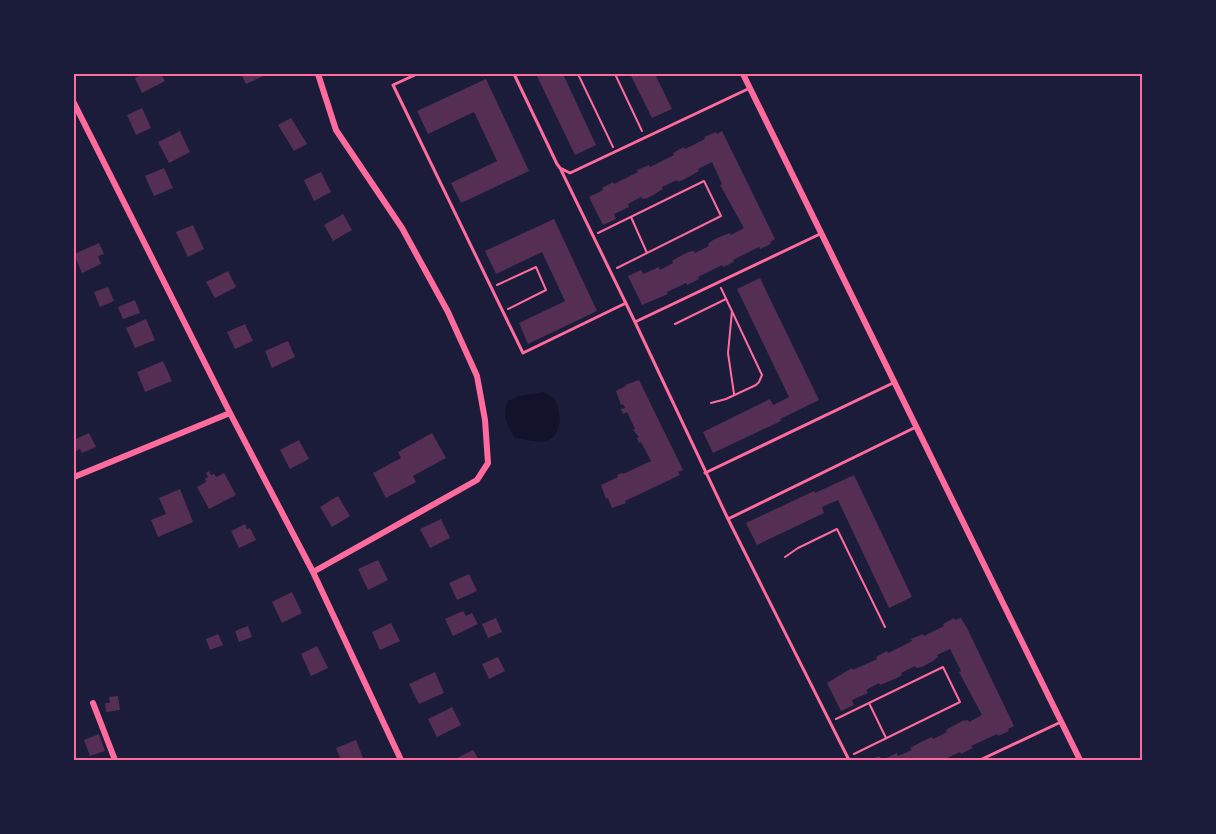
<svg xmlns="http://www.w3.org/2000/svg" width="1216" height="834" font-family="Manrope,sans-serif">
  <rect width="100%" height="100%" fill="#1b1b3a"/>
  <path fill="#12122b" d="M544,392C547,394 550,395 552,397C561,405 563,431 552,438C541,445 526,440 514,437C507,424 502,415 508,401L519,396Z"/>
  <path fill="#542f53" d="M143,74H161L165,81L142,93L135,78Z
    M241,74H268L246,84Z
    M536,74H563L596,145L575,155Z
    M630,74H655L672,109L652,118Z
    M486,79L529,171L461,203L451,183L497,161L474,112L428,134L417,111Z
    M142,108L151,128L136,135L127,115Z
    M291,118L307,144L294,151L278,125Z
    M180,131L190,152L169,163L158,142Z
    M722,131L775,239L770,242L771,244L760,249L759,247L733,260L734,262L723,267L722,265L698,277L699,279L687,285L686,283L667,292L668,294L642,305L628,276L641,270L643,274L659,267L660,270L673,263L672,261L677,258L688,252L694,251L695,253L709,246L708,244L713,240L724,235L730,233L731,235L744,228L720,185L722,184L712,162L698,169L699,171L694,174L683,180L678,182L677,180L662,187L663,189L648,198L642,199L641,197L628,204L629,207L614,214L616,219L603,225L589,197L603,190L602,188L613,182L614,184L638,172L637,170L649,165L650,167L674,155L673,153L684,147L685,149L705,139L704,137L716,132L717,134Z
    M164,168L173,188L154,196L145,176Z
    M321,172L331,192L314,201L304,180Z
    M343,214L352,230L333,241L324,225Z
    M554,219L597,311L528,344L519,323L565,301L542,252L496,274L485,251Z
    M193,225L204,249L188,257L176,232Z
    M99,243L104,254L98,256L101,264L82,273L74,254Z
    M228,271L236,287L215,298L206,282Z
    M760,278L819,400L780,419L781,421L713,453L703,432L770,399L773,405L789,397L737,289Z
    M108,287L114,301L100,307L94,292Z
    M135,300L140,313L123,319L118,307Z
    M146,319L155,340L135,348L126,328Z
    M245,324L253,341L235,349L227,332Z
    M288,341L295,357L272,368L265,351Z
    M163,361L172,381L145,392L137,372Z
    M639,380L683,470L678,472L680,475L625,501L626,503L612,508L608,498L606,499L601,485L618,477L617,475L622,473L623,474L651,461L641,442L639,443L637,438L639,437L633,430L635,429L627,412L623,414L621,409L625,408L623,404L621,405L616,391L626,386L625,385Z
    M89,433L96,447L82,453L80,449L76,451L74,440Z
    M432,433L446,458L413,476L416,482L386,498L373,473L401,458L398,452Z
    M299,440L309,459L290,469L280,450Z
    M209,471L211,475L214,474L216,477L224,473L236,495L209,509L197,487L206,482L205,479L208,477L206,473Z
    M854,475L912,597L889,608L838,500L822,507L824,513L757,545L746,523L814,491L815,493Z
    M180,489L193,522L158,537L151,520L166,514L159,498Z
    M338,496L350,516L332,527L320,507Z
    M441,519L450,538L430,548L420,529Z
    M245,524L247,529L250,528L256,540L239,548L231,531Z
    M378,560L388,580L368,590L358,569Z
    M469,574L477,591L457,600L449,583Z
    M292,592L302,613L282,623L272,602Z
    M463,611L466,616L472,613L478,624L453,636L445,619Z
    M496,618L502,632L488,638L482,624Z
    M954,618L955,620L961,618L967,628L1014,726L1008,729L1009,731L998,736L997,734L971,746L973,748L961,754L960,752L943,760H870L879,756L882,760L897,753L898,756L912,750L910,748L927,739L932,737L933,739L947,732L946,730L951,727L962,721L968,720L969,722L982,715L959,672L961,671L950,649L937,655L938,657L933,661L922,667L916,668L915,666L901,673L902,675L897,678L880,685L879,683L866,690L868,693L852,700L854,705L841,711L827,683L852,668L853,670L877,659L876,657L887,651L888,653L912,641L911,639L923,634L924,636L944,626L943,624Z
    M391,623L400,641L380,650L372,632Z
    M248,626L252,637L239,642L235,631Z
    M218,634L223,645L210,650L206,639Z
    M317,646L328,668L311,676L301,654Z
    M498,657L505,671L489,679L482,664Z
    M435,672L444,693L419,704L409,684Z
    M118,696L120,710L106,712L105,703H110L109,697Z
    M452,707L461,725L437,737L428,719Z
    M99,734L105,751L90,756L84,740Z
    M356,740L363,758L357,760H341L336,748Z
    M473,750L479,760H453Z"/>
  <g fill="none" stroke-linecap="round" stroke-linejoin="round">
    <path stroke="#ff6b9d" stroke-width="2" d="M578,74L613,147
      M615,74L642,131
      M631,217L647,253
      M598,233L704,181L721,216L617,268
      M497,285L536,267L546,290L508,309
      M732,311L728,353L734,394
      M675,324L726,299
      M711,403L726,399L756,385L759,382L762,375L721,288
      M785,557L798,548L837,529L885,627
      M869,703L886,738
      M836,719L943,667L960,702L854,754"/>
    <path stroke="#ff6b9d" stroke-width="3" d="M417,74L393,85L523,353L626,303
      M514,74L557,164L560,168L570,173L750,88
      M561,170L635,322
      M820,234L635,322L728,519L849,760
      M705,473L893,383
      M728,519L916,427
      M980,760L1061,722"/>
    <path stroke="#ff6b9d" stroke-width="6" d="M743,74L1080,760
      M74,103L230,413L313,572L401,760
      M74,477L230,413
      M313,572L477,480L488,463L485,420L477,376L448,312L402,228L336,130L318,74
      M93,703L115,760"/>
  </g>
  <rect width="1216" height="834" fill="none" stroke="#1b1b3a" stroke-width="150"/>
  <rect x="75" y="75" width="1066" height="684" fill="none" stroke="#ff6b9d" stroke-width="2"/>
</svg>
